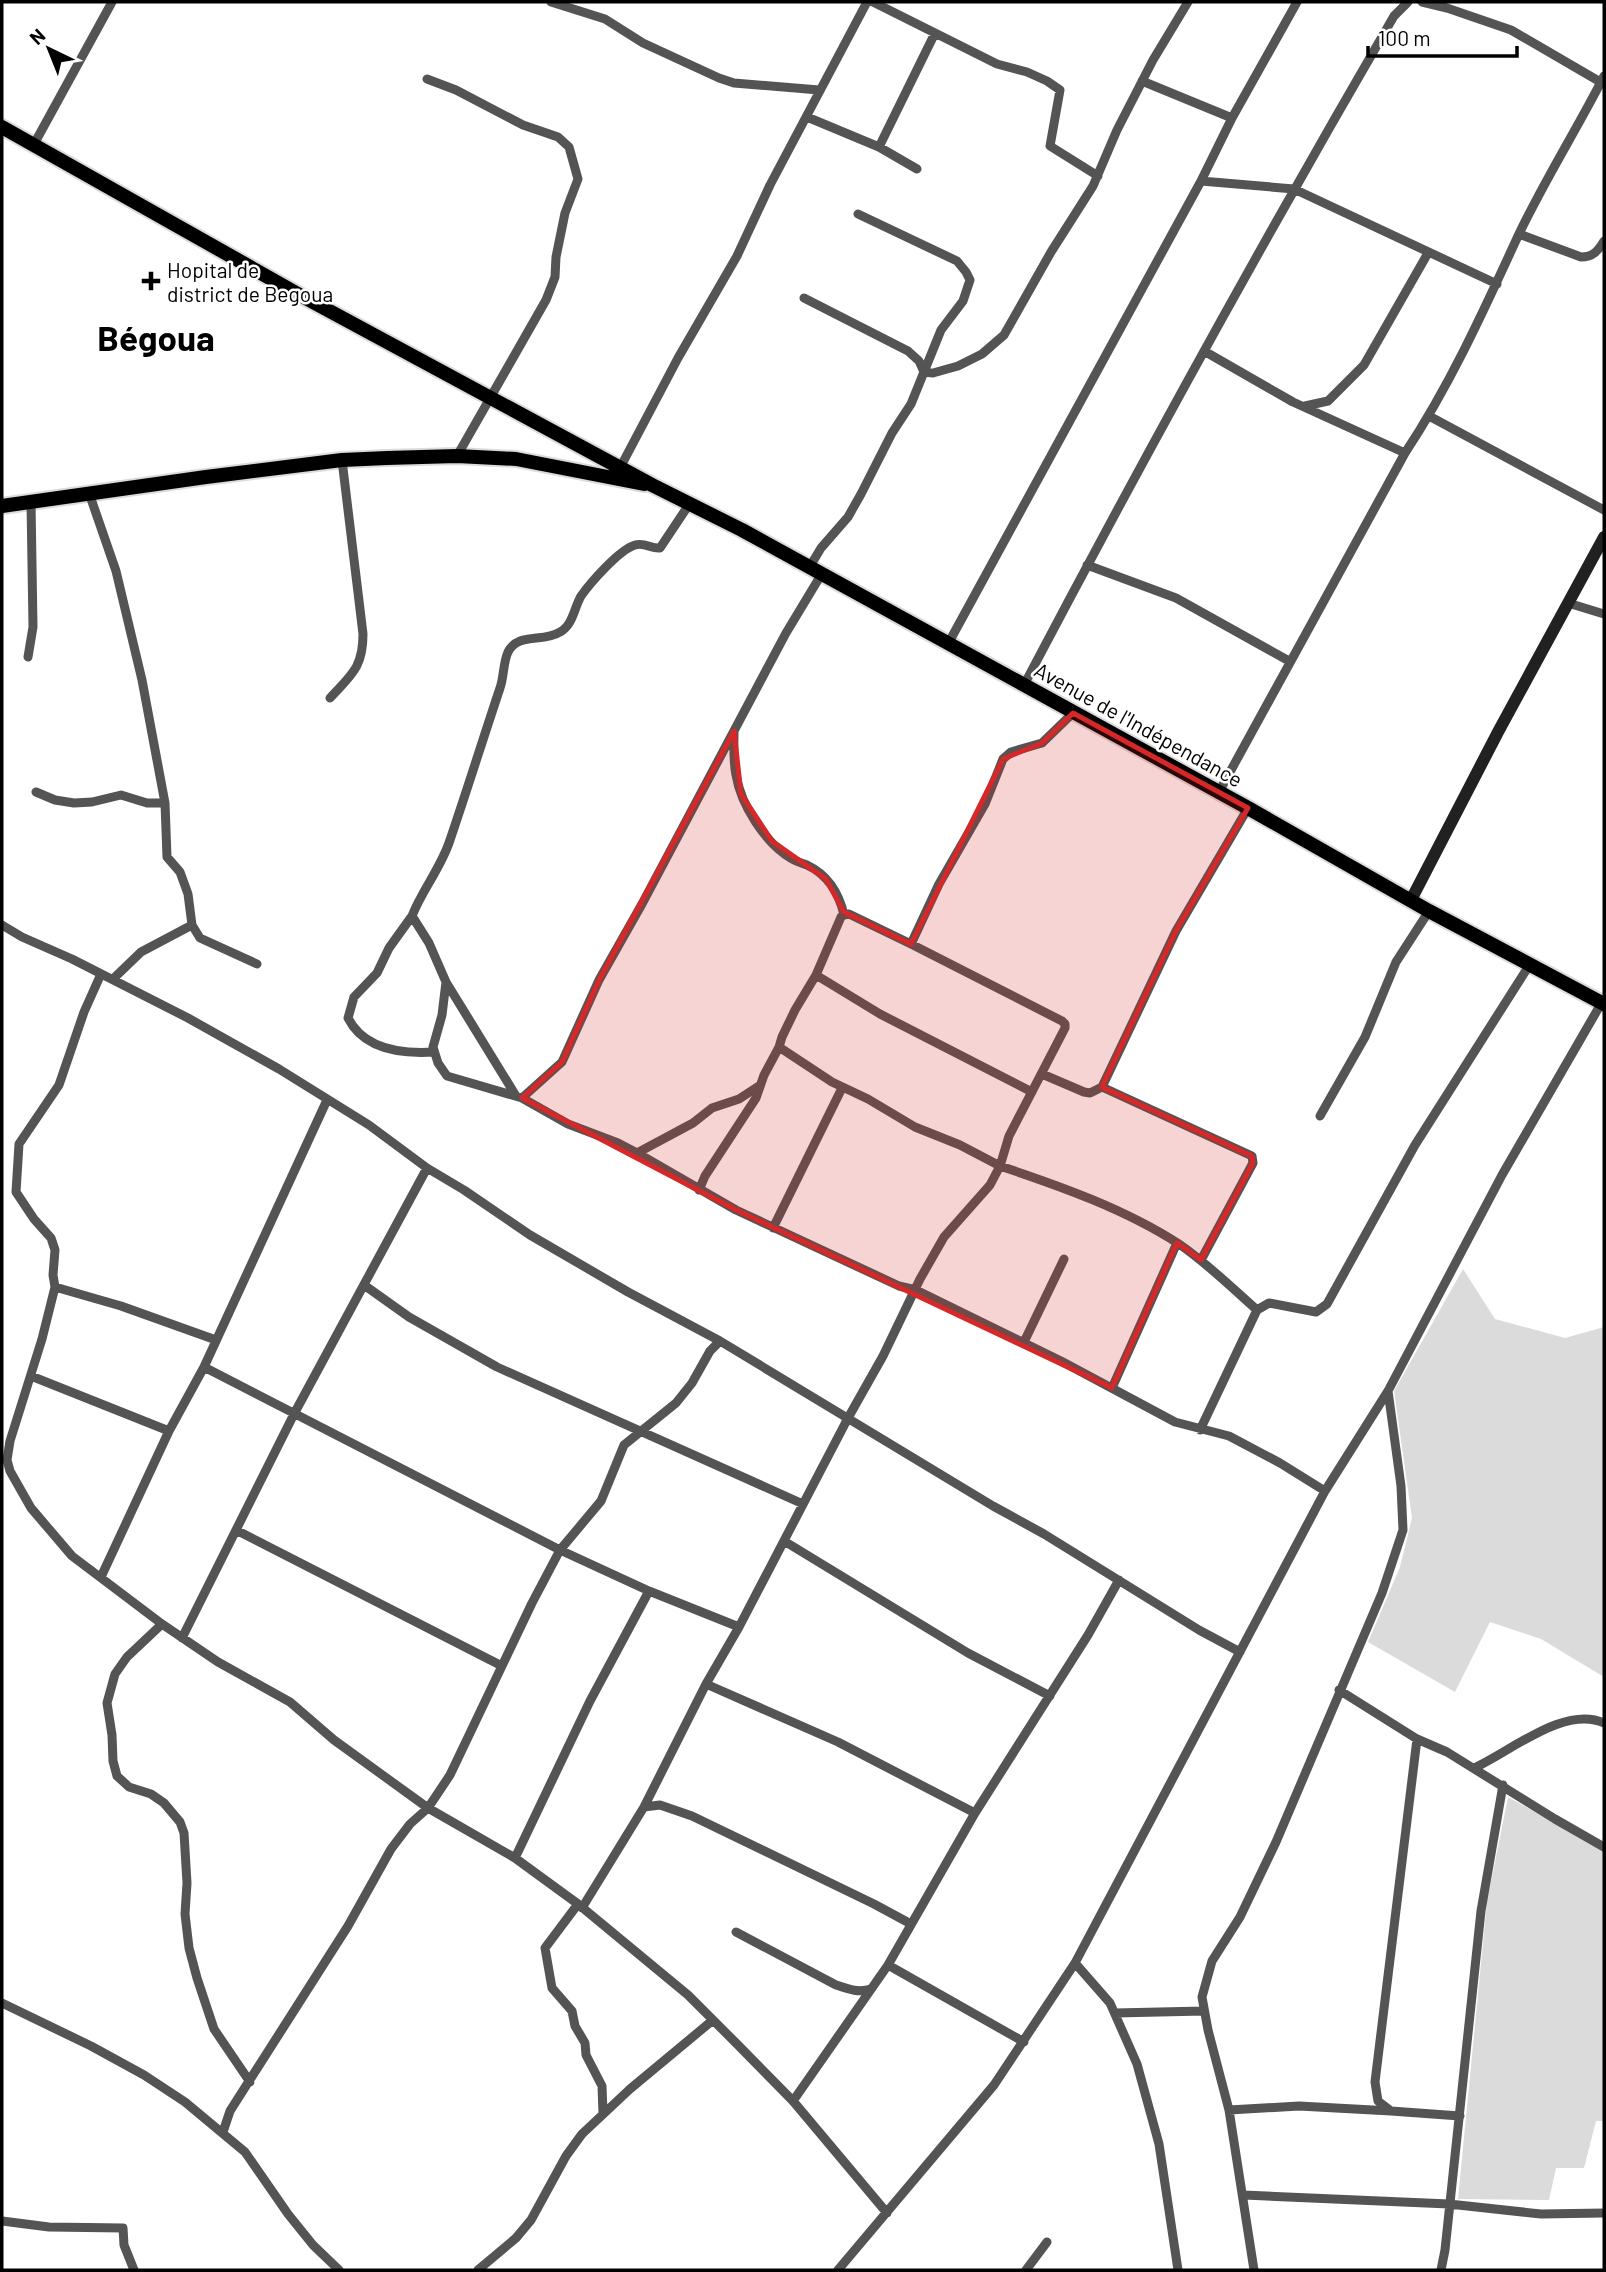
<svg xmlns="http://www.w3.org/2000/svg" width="1606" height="2272" font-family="Barlow,sans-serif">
  <rect width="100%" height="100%" fill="#fff"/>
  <path fill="#dbdbdb" d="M1463,1269L1495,1319L1565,1338L1604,1327V1677L1541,1639L1490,1622L1455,1692L1368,1642L1400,1567L1412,1518L1394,1391Z
    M1508,1797L1604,1850V2121H1596L1584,2168H1556L1549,2200L1458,2199L1487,1902Z"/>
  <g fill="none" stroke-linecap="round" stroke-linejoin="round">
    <g stroke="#dbdbdb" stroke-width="18">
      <path id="primary" d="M2,127L298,294L652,485L742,530L1248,808L1429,911L1604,1004
        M2,506L206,477L342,460L387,458L457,456L516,459L644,484"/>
    </g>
    <path stroke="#545454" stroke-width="9" d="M551,2L605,19L643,43L719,78L734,83L819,90
      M873,2L997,64L1027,72L1047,81L1060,90L1050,146L1098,176
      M1422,2L1447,8L1511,30L1604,84
      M427,79L456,90L523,125L558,137L569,147L578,179L565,213L556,257L555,277L546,300L457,456
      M1142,81L1232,118L1297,2
      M807,117L879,147L917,169
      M33,146L112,2
      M879,147L935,33
      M1201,181L1294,189L1497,284
      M1519,234L1581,257C1593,257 1598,251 1604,241
      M804,298L908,351L919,361L924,372L933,373L958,366L982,354L1004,335L1051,252L1093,186L1117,130L1153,60L1188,2
      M1204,351L1293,402L1405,453
      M1305,406L1328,401L1364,365L1428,253
      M1429,416L1604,510
      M621,466L678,358L737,256L770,185L867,2
      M89,493L116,571L142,680L165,803L167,857L180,872L188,894L192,925L200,938L257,964
      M1087,565L1176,598L1289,661
      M809,568L821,548L848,517L861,494L892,433L911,404L941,330L963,301L970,280L966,272L957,261L858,214
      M1568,603L1604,614
      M948,644L1201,181L1232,118
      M28,657L33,627L31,502
      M1024,685C1143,459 1266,236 1394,16L1408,2
      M330,698C351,675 363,668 363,634L342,460
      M36,792L55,800L74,803L92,802L121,795L147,803H165
      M1219,792L1405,453C1450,385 1484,310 1518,236C1544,181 1577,129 1604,76
      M844,915L849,914L911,944L1062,1021L1065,1024V1028L1009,1136L1000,1166C1060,1186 1125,1209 1179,1244C1207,1263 1232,1288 1257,1310
      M412,916L389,948L377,973L354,997L348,1018C364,1050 402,1054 434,1052
      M2,925L22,937L72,959L188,1018L279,1069L369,1125L427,1168L464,1190L530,1235L628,1292L720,1341L993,1506L1044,1534L1199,1630L1240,1652
      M911,944L939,884L985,804L1003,759L1011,752L1042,743L1073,713
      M101,974L84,1012L59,1085L19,1144L16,1192L34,1219L51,1238L55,1250L53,1275L55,1287L42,1339L10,1441L7,1460L10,1471L31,1508L72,1556L162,1624L218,1662L290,1702L334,1740L428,1808L515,1858L578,1904L688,1995L736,2043L793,2101L887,2213
      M816,975L880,1014L1032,1092
      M113,979L141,952L192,925
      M446,982L442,1015L433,1047L438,1063L447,1076L522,1098L568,1124L618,1143L637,1153L693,1123L712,1108L739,1099L759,1086
      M1042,1074L1084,1092L1090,1093L1102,1087L1176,931L1248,808
      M1102,1087L1252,1156L1253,1163L1201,1260
      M516,1096L446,982L429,943L412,916C422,890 441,868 450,840C467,790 483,739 500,688C504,677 503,663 508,652C518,632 543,643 560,632C573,625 574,608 581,596C591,582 619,550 635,545C645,542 651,549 660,548L690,503
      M522,1098L562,1062L599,980L642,904L786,633L821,575
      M1320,1116L1365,1037L1396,962L1429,911
      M637,1153L736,1210L899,1286L916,1290L1061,1361L1175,1422L1229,1436L1280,1463L1325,1491
      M699,1190L705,1176L756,1098L764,1075L779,1047L782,1037L795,1010L816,975L841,917L844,915C839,893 828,875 807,865C802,863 797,862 792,859C765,843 741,805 736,775C733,761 734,746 734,732
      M773,1228L842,1088
      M364,1285L409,1317L497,1367L803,1504
      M55,1287L121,1306L216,1340
      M1024,1342L1064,1259
      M204,1367L560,1550L649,1591L739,1627
      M31,1376L169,1431
      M1112,1388L1177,1243
      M1200,1430L1257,1310L1269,1303L1316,1312L1327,1304L1415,1145L1530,964
      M236,1530L502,1666
      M784,1541L968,1653L1050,1696
      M101,1577L169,1431L204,1367L327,1100
      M162,1624L127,1657L115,1674L107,1703L112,1735L113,1761L117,1776L129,1787L151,1794L164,1803L180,1822L184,1833L187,1883L185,1914L189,1948L197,1978L214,2029L250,2082
      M182,1638L294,1414L427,1168
      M706,1684L838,1742L975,1813
      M1339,1690L1417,1739L1447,1752L1555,1819L1604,1847
      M1417,1739L1375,2082L1378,2101L1391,2111L1460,2116
      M1474,1768C1510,1752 1564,1705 1604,1723
      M644,1807L660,1805L692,1816L874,1904L911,1924
      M515,1858L590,1701L649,1591
      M578,1904L545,1948L552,1988L572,2011L575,2026L585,2043L586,2055L602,2086L603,2113
      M582,1908L644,1807L706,1684L739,1627L848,1418L883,1356L920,1279L944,1237L990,1185L1000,1166L960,1145L915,1127L868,1099L832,1082L779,1047
      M736,1932L836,1985C848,1989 858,1993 871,1989
      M1075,1963L1110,2003L1137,2064L1159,2144L1178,2270
      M888,1965L1024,2042
      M2,2003L91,2046L144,2075L185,2102L245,2152L288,2214L313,2245L339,2270
      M1115,2013L1204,2011
      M793,2101L888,1965L975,1813L1088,1635L1119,1580
      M1229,2110L1299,2106L1391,2111
      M223,2132L230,2111L348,1926L391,1849L410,1824L428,1808L450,1775L532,1603L560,1550L601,1501L624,1445L676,1403L692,1383L710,1351L720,1341
      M1244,2195L1449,2204L1541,2214L1604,2213
      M2,2221L49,2227L123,2228L124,2245L134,2270
      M478,2270L516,2238L531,2220L566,2156L582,2134L630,2089L713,2020
      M838,2270L994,2085L1075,1963L1325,1491L1388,1391L1502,1175L1602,1002
      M1026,2270L1047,2242
      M1254,2270L1229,2110L1208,2030L1202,1997L1212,1961L1240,1917L1276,1842L1382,1593L1403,1530L1401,1486L1388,1391
      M1441,2270L1445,2250L1481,1911L1503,1785"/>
    <path stroke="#212121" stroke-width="12" d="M1411,900L1498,732L1604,537"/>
    <use href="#primary" stroke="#000" stroke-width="14"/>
  </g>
  <path fill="#d62828" fill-opacity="0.2" stroke="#d62828" stroke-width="5" stroke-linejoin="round" d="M1073,713L1248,808L1176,931L1102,1087L1252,1156L1253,1163L1201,1260L1177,1243L1112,1388L736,1210L522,1098L562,1062L599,980L734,731L741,794L772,841L826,879L844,912L911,944L1003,759L1042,743Z"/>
  <path fill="#000" stroke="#fff" stroke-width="2.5" d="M147.5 270.5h7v7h7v7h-7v7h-7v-7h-7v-7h7z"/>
  <g text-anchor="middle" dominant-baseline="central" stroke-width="5" stroke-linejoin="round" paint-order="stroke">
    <g font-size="21" fill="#000" stroke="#fff" text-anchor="start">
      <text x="167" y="269">Hopital de<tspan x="167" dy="24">district de Begoua</tspan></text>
    </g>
    <g font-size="21" fill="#000" stroke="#fff">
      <text transform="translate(1139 724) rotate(29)">Avenue de l'Indépendance</text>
    </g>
    <g font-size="35" font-weight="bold" fill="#000" stroke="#fff">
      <text x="156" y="337">Bégoua</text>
    </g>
  </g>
  <rect width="1606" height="2272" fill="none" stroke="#000000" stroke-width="7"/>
  <g transform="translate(49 49) rotate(317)" stroke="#ffffff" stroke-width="5" paint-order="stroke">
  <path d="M0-5L12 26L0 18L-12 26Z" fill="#000000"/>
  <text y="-10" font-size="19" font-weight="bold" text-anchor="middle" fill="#000000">N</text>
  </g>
  <path d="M1368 46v10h149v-10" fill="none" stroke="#000000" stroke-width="3.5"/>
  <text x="1378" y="46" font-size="21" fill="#000000" stroke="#ffffff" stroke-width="5" paint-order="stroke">100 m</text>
</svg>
